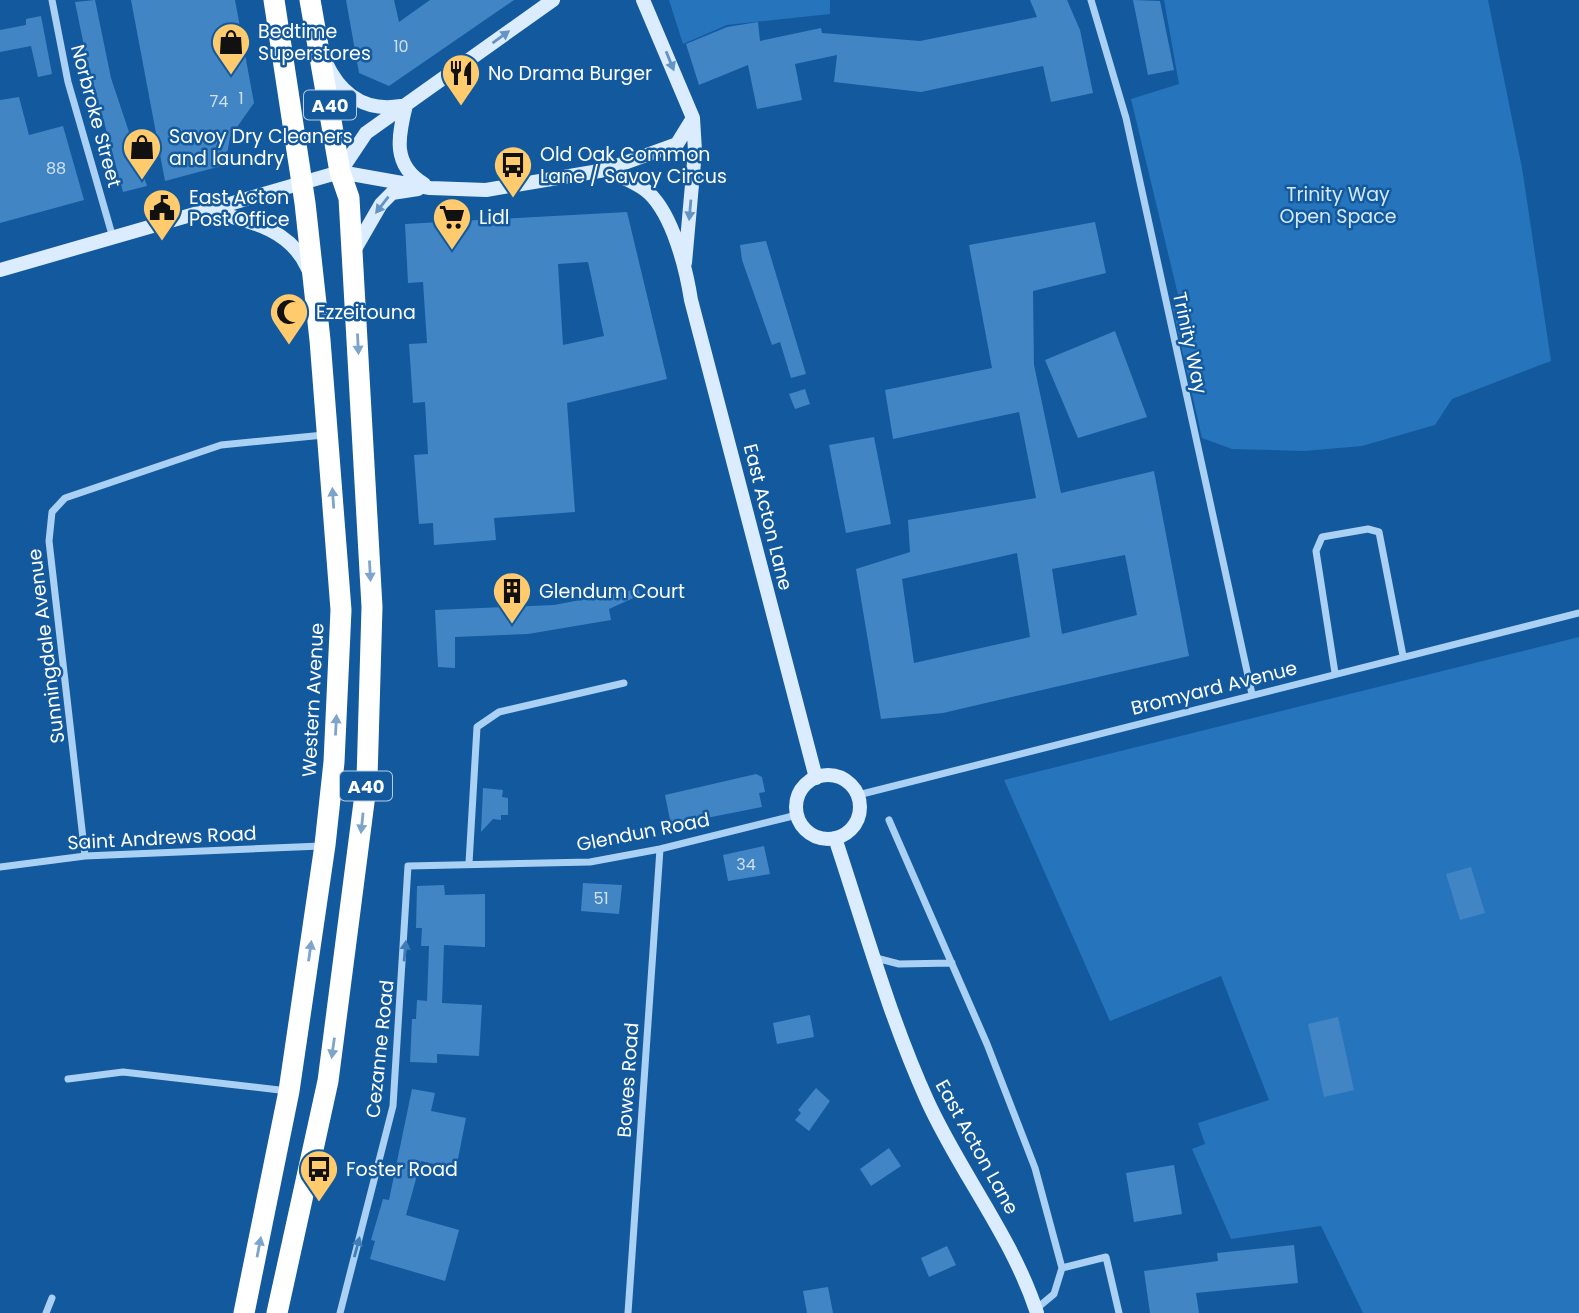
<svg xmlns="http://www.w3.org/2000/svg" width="1579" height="1313" font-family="Poppins,sans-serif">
  <rect width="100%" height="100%" fill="#13599e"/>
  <path fill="#2674bc" d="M669,0H830V14L727,25L683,44Z
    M1164,0H1488L1522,168L1551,361L1452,399L1435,425L1362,446L1304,451L1232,449L1202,438L1172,305L1180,303L1131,99L1179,84Z
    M1579,637V1313H1363L1321,1226L1231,1239L1192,1149L1205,1144L1198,1123L1269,1100L1221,976L1110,1021L1004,780Z"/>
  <path fill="#4185c5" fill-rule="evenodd" d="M95,0L111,78L147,186L123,192L86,56L75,2Z
    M131,0H235L254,103L230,137L225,165L165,181Z
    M346,0H394L399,22L430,0H514L389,86L359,73Z
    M1030,0H1067L1080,30L1093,93L1051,102L1043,66L921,92L834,82L837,55L795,64L802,100L757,109L748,65L699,85L686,44L727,27L758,22L760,41L821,28L822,33L920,41L1037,17Z
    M1133,0L1160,1L1174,70L1148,75Z
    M41,16L52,74L38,77L31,46L0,52V30L26,25V19Z
    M19,97L29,135L63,126L84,200L0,223V100Z
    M627,212L667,379L567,403L575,512L494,518L496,540L434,545L433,523L419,524L414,455L428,454L425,402L413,403L409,344L427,343L423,282L408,283L405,224ZM588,262L604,336L563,345L558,264Z
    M1095,222L1106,273L1033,291L1034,365L1061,493L1154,471L1189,656L943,713L881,719L856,569L910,552L908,520L1036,498L1019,412L893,439L885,390L992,368L969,245ZM1017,553L1030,637L914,663L902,579ZM1125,555L1137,615L1062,634L1052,569Z
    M766,241L806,374L791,378L780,342L772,345L742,260L740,245Z
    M1115,331L1147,417L1078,438L1045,360Z
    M805,389L810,404L795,409L789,394Z
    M874,437L891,524L846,533L829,445Z
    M638,589L640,595L609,609L611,620L528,634L455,637V668L438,667L435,610L554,605Z
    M756,774L762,777L765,792L759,793L762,807L671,825L665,795Z
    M483,788L503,790L502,797L508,798V815H501V820L493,819L481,832Z
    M764,846L770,874L728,881L723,855Z
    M1471,867L1485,913L1460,920L1446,874Z
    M583,883L622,885L619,914L581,911Z
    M444,885L445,895L485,894V947L444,945L442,1003L482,1005L479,1056L437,1054V1063L410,1062L412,1019H416L417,1000L427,1001L429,946H421L422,928H416L417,886Z
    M810,1015L814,1037L777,1044L773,1023Z
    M1338,1017L1354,1090L1324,1097L1308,1024Z
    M816,1088L830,1101L809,1131L795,1120L801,1113L798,1110Z
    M412,1089L435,1093L431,1111L466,1118L456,1169L421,1161L406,1215L459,1230L445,1281L370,1259L375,1241L371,1240L383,1199L389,1200Z
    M889,1148L901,1166L871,1186L860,1169Z
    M1174,1165L1182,1214L1134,1222L1126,1173Z
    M1294,1245L1298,1283L1196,1293L1199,1313H1150L1144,1271L1218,1261L1217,1253Z
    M947,1246L956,1265L929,1277L921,1258Z
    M828,1287L833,1313H807L803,1291Z"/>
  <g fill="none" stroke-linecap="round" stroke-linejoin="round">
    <path stroke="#aad0f4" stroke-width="7" d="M52,0L68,82L113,238
      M1091,0L1126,118L1252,694
      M1335,673L1316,551L1322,537L1368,529L1379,532L1403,656
      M858,795L1579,613
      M889,820L987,1044L1035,1168L1062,1268L1054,1294L1036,1309
      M85,856L49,541L52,512L65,498L221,445L324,435
      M469,863L477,727L499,712L624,683
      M0,867L85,856L321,846
      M876,958L899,964L952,963
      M68,1079L123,1072L288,1091
      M1062,1268L1106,1257L1119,1313
      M46,1313L52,1298
      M340,1313L393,1106L408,866L590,862L660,849L797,815
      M628,1313L660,849"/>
    <path stroke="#daecfd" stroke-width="14" d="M643,0L693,118L695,151L685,263
      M326,63C341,95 366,112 401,106
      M406,105C398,137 392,165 424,184
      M605,170C619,176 637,182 649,193C673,216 686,268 691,300L816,778
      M340,172L366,133L553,0
      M212,212C250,221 291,229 308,269
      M355,249L381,204L392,193L418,189
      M0,270L340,172L430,188L486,190L605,170L677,144L693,118
      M796 807a32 32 0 1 1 64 0a32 32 0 1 1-64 0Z
      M835,838C864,925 889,1016 927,1100C960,1173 1012,1236 1037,1313"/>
    <path stroke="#fff" stroke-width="21" d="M244,1313L289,1091L325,845L334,762L341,610L320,340L305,203L274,0
      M277,1313L328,1081L367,779L372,607L349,198L340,172L310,0"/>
  </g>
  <defs><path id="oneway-solid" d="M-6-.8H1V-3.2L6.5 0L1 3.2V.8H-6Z" transform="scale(1.75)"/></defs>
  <g fill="#6394c4">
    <use href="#oneway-solid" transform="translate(501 37) rotate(-36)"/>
    <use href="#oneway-solid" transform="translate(670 61) rotate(68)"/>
    <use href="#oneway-solid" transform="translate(382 205) rotate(128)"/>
    <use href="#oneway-solid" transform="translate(690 210) rotate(95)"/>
  </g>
  <g fill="#7da4ca">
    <use href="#oneway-solid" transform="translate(358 344) rotate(87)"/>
    <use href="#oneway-solid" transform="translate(333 498) rotate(-94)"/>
    <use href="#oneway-solid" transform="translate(370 571) rotate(87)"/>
    <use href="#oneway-solid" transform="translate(336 725) rotate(-87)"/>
    <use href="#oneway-solid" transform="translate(362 823) rotate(96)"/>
    <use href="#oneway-solid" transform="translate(310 951) rotate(-82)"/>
    <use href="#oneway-solid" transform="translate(333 1048) rotate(98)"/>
    <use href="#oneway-solid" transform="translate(259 1247) rotate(-79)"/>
  </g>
  <g fill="#407db8">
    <use href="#oneway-solid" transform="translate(405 951) rotate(-85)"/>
    <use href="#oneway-solid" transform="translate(357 1247) rotate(-75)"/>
  </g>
  <defs>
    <g id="shop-pin" transform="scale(2.0125)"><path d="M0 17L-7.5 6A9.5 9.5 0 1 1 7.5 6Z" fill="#ffcb6d" stroke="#13599e"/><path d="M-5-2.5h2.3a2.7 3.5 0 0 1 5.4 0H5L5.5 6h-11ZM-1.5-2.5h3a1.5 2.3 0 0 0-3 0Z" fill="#111"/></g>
    <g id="restaurant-pin" transform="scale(2.0125)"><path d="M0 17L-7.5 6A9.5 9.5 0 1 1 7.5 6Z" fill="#ffcb6d" stroke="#13599e"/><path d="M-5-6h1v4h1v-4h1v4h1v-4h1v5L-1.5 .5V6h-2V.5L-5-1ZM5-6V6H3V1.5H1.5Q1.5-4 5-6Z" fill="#111"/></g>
    <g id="bus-pin" transform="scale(2.0125)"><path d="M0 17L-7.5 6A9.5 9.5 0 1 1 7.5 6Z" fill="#ffcb6d" stroke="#13599e"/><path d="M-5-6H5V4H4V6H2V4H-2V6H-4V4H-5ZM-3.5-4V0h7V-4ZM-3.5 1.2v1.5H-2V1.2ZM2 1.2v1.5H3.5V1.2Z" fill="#111"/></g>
    <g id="civic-pin" transform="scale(2.0125)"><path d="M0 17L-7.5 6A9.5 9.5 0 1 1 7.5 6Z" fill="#ffcb6d" stroke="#13599e"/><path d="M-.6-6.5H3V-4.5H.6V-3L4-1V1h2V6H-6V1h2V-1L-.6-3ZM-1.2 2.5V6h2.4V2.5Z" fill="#111"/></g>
    <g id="supermarket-pin" transform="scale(2.0125)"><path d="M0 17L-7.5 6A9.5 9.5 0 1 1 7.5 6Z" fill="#ffcb6d" stroke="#13599e"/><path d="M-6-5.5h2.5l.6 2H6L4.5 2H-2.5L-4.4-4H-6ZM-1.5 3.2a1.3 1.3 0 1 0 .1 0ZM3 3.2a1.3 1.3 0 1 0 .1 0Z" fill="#111"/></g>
    <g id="mosque-pin" transform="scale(2.0125)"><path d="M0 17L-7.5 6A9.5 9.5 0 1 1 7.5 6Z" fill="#ffcb6d" stroke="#13599e"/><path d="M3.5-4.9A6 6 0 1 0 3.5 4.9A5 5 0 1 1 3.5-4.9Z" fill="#111"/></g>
    <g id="building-pin" transform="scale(2.0125)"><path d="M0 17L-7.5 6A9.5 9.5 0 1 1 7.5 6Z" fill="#ffcb6d" stroke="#13599e"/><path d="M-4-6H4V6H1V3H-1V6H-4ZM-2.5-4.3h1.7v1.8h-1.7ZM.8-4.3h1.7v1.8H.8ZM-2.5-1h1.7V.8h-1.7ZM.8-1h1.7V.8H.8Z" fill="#111"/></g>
  </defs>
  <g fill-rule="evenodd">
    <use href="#shop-pin" x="231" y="42"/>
    <use href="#restaurant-pin" x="461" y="73"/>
    <use href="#shop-pin" x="142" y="147"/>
    <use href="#bus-pin" x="513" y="165"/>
    <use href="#civic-pin" x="162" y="208"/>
    <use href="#supermarket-pin" x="452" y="217"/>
    <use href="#mosque-pin" x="289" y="312"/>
    <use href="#building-pin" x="512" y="591"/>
    <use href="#bus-pin" x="319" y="1169"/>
  </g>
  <g text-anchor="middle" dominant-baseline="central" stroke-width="5" stroke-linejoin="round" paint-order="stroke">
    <g font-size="16" fill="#d0e0f0">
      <text x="401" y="46">10</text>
      <text x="241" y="98">1</text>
      <text x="219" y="101">74</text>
      <text x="56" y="168">88</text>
      <text x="746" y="864">34</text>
      <text x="601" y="898">51</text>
    </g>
    <g fill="#13599e" stroke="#b8cde2" stroke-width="2">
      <rect x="304" y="90.5" width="52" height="29" rx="5"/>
      <rect x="340" y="771.5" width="52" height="29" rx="5"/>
    </g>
    <g font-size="18" font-weight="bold" fill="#fff">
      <text x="330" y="105">A40</text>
      <text x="366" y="786">A40</text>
    </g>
    <g font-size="19" fill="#fff" stroke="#13599e" text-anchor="start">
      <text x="258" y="31">Bedtime<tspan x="258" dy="22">Superstores</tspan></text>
      <text x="488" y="73">No Drama Burger</text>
      <text x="169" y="136">Savoy Dry Cleaners<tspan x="169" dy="22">and laundry</tspan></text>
      <text x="540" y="154">Old Oak Common<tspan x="540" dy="22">Lane / Savoy Circus</tspan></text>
      <text x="189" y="197">East Acton<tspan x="189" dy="22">Post Office</tspan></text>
      <text x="479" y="217">Lidl</text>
      <text x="316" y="312">Ezzeitouna</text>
      <text x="539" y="591">Glendum Court</text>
      <text x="346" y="1169">Foster Road</text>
    </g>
    <g font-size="19" fill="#fff" stroke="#13599e">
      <text transform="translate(96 116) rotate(75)">Norbroke Street</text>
      <text transform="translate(1190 343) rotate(78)">Trinity Way</text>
      <text transform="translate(768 517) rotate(76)">East Acton Lane</text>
      <text transform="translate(46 646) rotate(-97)">Sunningdale Avenue</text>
      <text transform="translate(1214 688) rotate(-14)">Bromyard Avenue</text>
      <text transform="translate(313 700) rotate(-87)">Western Avenue</text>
      <text transform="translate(643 832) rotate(-11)">Glendun Road</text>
      <text transform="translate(162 838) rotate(-3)">Saint Andrews Road</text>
      <text transform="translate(380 1049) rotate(-84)">Cezanne Road</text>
      <text transform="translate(628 1080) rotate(-86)">Bowes Road</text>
      <text transform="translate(977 1147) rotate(61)">East Acton Lane</text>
    </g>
    <g font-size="19" fill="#d3e9fd" stroke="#13599e">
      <text x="1338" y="194">Trinity Way<tspan x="1338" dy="22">Open Space</tspan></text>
    </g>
  </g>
</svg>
